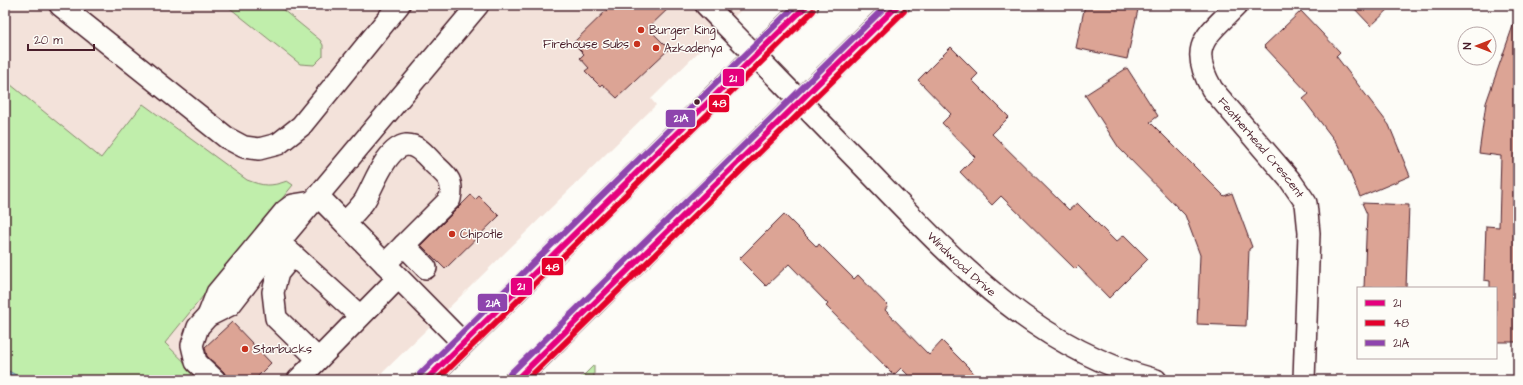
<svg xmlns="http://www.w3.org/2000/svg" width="1523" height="385" font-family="'Architects Daughter',sans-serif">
  <rect width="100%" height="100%" fill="#fdfcf7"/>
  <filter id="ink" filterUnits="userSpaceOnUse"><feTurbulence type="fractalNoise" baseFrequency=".025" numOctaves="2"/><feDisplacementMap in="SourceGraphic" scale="8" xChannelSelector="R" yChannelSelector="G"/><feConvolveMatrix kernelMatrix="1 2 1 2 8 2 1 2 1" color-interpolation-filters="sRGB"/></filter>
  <g filter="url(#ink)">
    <path fill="#f3e2da" d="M5,5H746L651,99L656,105L375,380H203L5,255Z"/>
    <path fill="#c0eeab" stroke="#85866b" d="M226,5H277L320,40L323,45V56L314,65L300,64Z
      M5,80L101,158L143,104L247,180C263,186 270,187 287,181L293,185L165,343L203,380H24L5,369Z
      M594,365V380H579Z"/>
    <path fill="#8ad3eb" stroke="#708b9e" d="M5,369L23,379L24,380H5Z"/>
    <path fill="#dca495" stroke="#4a1f2b" d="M612,5H672L648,28L669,49L617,98L602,84L600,86L585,71L589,68L580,58L584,54L573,43Z
      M1085,5H1139L1127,59L1076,48Z
      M1351,5H1393L1371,26Z
      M1301,11L1340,52L1336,56L1389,125L1410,176L1360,197L1338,145L1303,99L1309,94L1264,46Z
      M1515,20H1518V342H1496V288H1490V281L1484,280L1486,226L1499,227L1501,156L1479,153L1486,103Z
      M951,47L978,74L972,80L1009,117L992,134L1069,210L1077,203L1116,242L1124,235L1148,259L1109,298L1078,266L1075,269L1001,196L992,205L960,172L975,157L942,123L951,114L918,80Z
      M1127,68L1158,116L1150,122L1224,196L1232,193L1252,247L1249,249L1246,326L1197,324L1200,255L1185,215L1119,148L1085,95Z
      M471,195L475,200L479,196L499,216L445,269L421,245Z
      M1362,203L1409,205L1406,288H1364L1367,214Z
      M784,214L817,247L819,244L854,279L858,275L888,306L885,310L929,355L942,341L981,380H913L901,368L894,375L826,306L828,304L789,264L766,286L739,259Z
      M232,322L271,363L254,380H227L224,372L207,356L205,347Z"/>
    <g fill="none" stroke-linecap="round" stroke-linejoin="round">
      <g stroke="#4a1f2b" stroke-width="24">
        <g id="minor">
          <path d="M60,5L227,138L244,147L259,149L278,144L301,126L399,5"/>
          <path id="s1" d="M706,5C760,60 813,115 867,170C952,258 1033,348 1156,380"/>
          <path id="s2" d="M1237,5C1207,36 1187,45 1212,89L1290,180L1306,203L1309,233L1304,380"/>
          <path d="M318,196L463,343"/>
          <path d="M345,223C351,216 360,208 365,200C374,185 386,148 406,145C418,144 426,156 434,164C447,176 454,180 450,199L385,264"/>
          <path d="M282,245L360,316"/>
          <path d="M404,245L426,268"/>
          <path d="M293,255L278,273L273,292L276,318L318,359"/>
          <path d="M208,316L217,293L285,211L293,205L312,202"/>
          <path d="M215,380L196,362L192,345L198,327L208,316L230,305L279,242L478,5"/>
          <path d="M298,380L398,278"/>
        </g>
      </g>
      <g stroke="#4a1f2b" stroke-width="25">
        <path id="major" d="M426,380L807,5
          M516,380L898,5"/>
      </g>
      <use href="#minor" stroke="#fdfcf7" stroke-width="21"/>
      <use href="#major" stroke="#fbdf96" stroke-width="22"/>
      <g stroke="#fdfcf7" stroke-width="9">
        <path id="bus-1" d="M426,380L807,5
          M516,380L898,5"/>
      </g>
      <g stroke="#fdfcf7" stroke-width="9">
        <path id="bus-2" d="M437,380L813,11
          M527,380L904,11"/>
      </g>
      <g stroke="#fdfcf7" stroke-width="9">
        <path id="bus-3" d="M420,374L796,5
          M510,374L887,5"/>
      </g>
      <use href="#bus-1" stroke="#e5007d" stroke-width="6"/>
      <use href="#bus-2" stroke="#e4002b" stroke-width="6"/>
      <use href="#bus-3" stroke="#8e44ad" stroke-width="6"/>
    </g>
  </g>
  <g fill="#c8321e" stroke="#fdfcf7" stroke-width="1.5">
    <circle cx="641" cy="30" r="4"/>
    <circle cx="637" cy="44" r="4"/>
    <circle cx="656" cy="48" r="4"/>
    <circle cx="452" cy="234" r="4"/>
    <circle cx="245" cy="349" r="4"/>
  </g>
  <circle fill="#4a1f2b" stroke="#fdfcf7" stroke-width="1.5" cx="697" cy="102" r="3.5"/>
  <g text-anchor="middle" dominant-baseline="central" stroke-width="3" stroke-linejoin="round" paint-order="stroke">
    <g font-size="12" fill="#4a1f2b" stroke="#fdfcf7" text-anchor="start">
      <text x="649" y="30">Burger King</text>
      <text x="629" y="44" text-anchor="end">Firehouse Subs</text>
      <text x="664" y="48">Azkadenya</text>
      <text x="460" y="234">Chipotle</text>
      <text x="253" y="349">Starbucks</text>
    </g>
    <g font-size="12" fill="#4a1f2b" stroke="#fdfcf7">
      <text stroke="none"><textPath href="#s2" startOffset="176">Featherhead Crescent</textPath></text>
      <text stroke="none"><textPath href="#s1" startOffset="364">Windwood Drive</textPath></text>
    </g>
  </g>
  <g stroke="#fdfcf7" stroke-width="1.5">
    <rect x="722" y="68" width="23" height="19" rx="4" fill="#e5007d"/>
    <rect x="708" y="94" width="22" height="19" rx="4" fill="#e4002b"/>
    <rect x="665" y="109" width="31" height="19" rx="4" fill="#8e44ad"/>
    <rect x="541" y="257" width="23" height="19" rx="4" fill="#e4002b"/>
    <rect x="510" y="277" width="23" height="19" rx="4" fill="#e5007d"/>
    <rect x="477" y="293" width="31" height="19" rx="4" fill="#8e44ad"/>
  </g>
  <g font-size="11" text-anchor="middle" font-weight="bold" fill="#fff">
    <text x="733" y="82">21</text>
    <text x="719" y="107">48</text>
    <text x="681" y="122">21A</text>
    <text x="552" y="271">48</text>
    <text x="521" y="290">21</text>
    <text x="493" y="307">21A</text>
  </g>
  <rect width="1523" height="385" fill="none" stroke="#fdfcf7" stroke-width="20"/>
  <rect x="10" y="10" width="1503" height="365" fill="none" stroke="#4a1f2b" stroke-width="1.5" filter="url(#ink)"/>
  <rect x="1357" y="287" width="140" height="72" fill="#fdfcf7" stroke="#b5a4a5"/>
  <rect x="1365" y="300" width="20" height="6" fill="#e5007d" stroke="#b5a4a5"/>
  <text x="1393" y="307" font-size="12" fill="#4a1f2b">21</text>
  <rect x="1365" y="320" width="20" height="6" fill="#e4002b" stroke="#b5a4a5"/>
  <text x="1393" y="327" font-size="12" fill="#4a1f2b">48</text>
  <rect x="1365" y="340" width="20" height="6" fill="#8e44ad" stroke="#b5a4a5"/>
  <text x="1393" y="347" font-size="12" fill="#4a1f2b">21A</text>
  <g transform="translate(1477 46) rotate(270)"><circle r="19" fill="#fdfcf7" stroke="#b5a4a5"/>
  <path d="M0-3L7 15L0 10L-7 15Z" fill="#c8321e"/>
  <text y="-6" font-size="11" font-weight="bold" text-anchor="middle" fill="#4a1f2b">N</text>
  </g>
  <path d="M28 44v6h66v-6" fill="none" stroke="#4a1f2b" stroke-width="2"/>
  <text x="34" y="44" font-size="12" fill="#4a1f2b" stroke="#fdfcf7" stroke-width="3" paint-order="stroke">20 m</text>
</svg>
